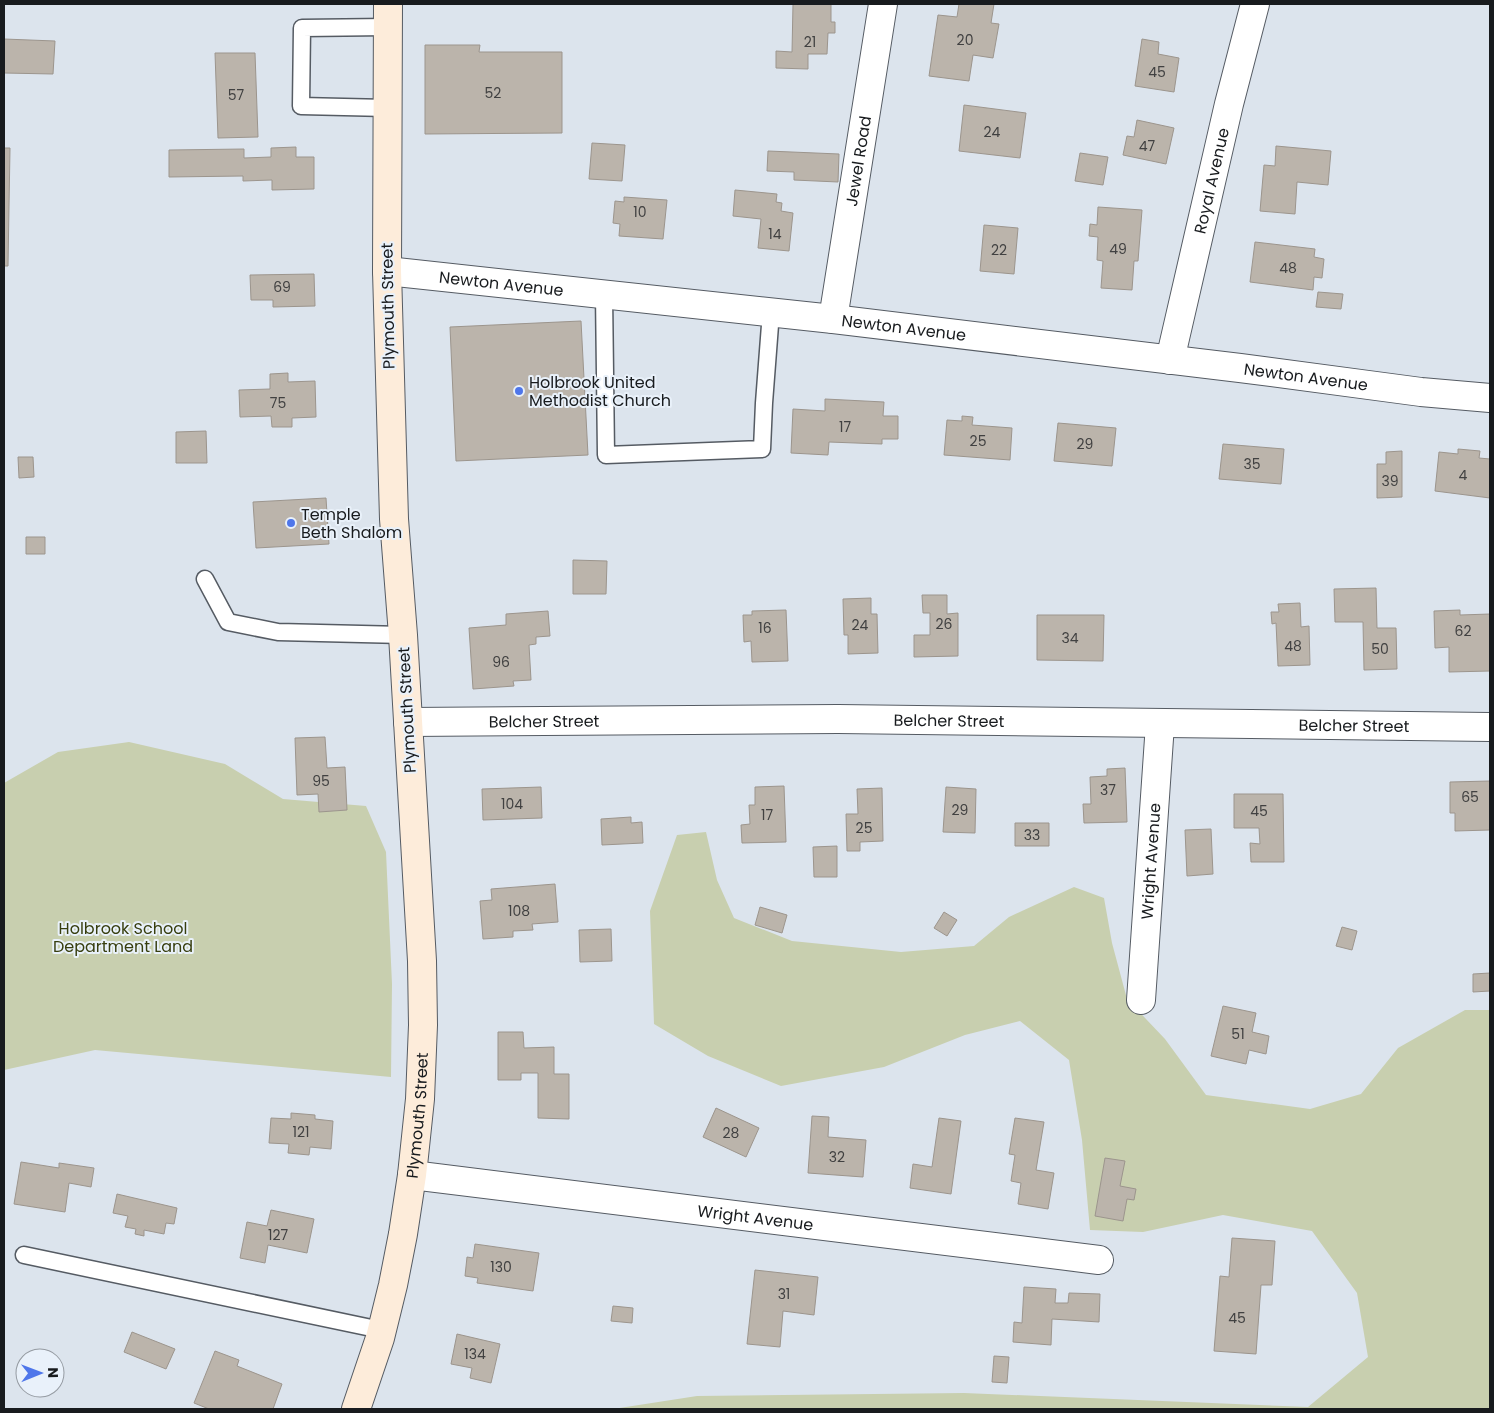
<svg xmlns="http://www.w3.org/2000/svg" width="1494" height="1413" font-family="Poppins,sans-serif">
  <rect width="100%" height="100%" fill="#dce4ed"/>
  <path fill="#c8cfaf" d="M129,742L225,764L283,799L366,806L386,852L392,984L391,1077L95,1050L4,1070V783L58,752Z
    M706,832L717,880L734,918L792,941L901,952L974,946L1009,917L1074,887L1104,898L1112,943L1127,999L1165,1039L1206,1095L1310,1109L1361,1094L1398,1048L1465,1010H1490V1409H613L697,1396L964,1393L1308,1407L1368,1357L1357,1293L1312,1231L1223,1215L1143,1232L1090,1230L1082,1140L1069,1060L1020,1021L965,1035L884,1067L781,1086L708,1056L654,1024L650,911L677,835Z"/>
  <path fill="#bbb4ab" stroke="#9c958d" d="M793,4H831V22H835V33H828L827,54H808V69L776,68V51L792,52Z
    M959,4H994L991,23L999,24L993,58L973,55L969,81L929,76L938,15L957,17Z
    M4,39L55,41L53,74L4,73Z
    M1142,39L1159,42L1158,54L1179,58L1174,92L1135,86Z
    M425,45H480L479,52H562V133L425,134Z
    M215,53H255L258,137L218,138Z
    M964,105L1026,113L1020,158L959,151Z
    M1137,120L1174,128L1166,164L1123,155L1127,136L1134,137Z
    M592,143L625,145L622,181L589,179Z
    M1276,146L1331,151L1328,185L1297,182L1295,214L1260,211L1264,165L1275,166Z
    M296,147V157H314V189L272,190V180L243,181V176L169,177V150L244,149V158L271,157V148Z
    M4,148H10L8,266H4Z
    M768,151L839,154L838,182L794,180V172L767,171Z
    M1080,153L1108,157L1103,185L1075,181Z
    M735,190L777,194L776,202L782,203L781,211L793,213L789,251L758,248L761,219L733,216Z
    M624,197L667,200L663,239L619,236L620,224L613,223L615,201L624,202Z
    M1098,207L1142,210L1138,261H1134L1132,290L1101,288L1103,261L1097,260L1098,237L1089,236L1090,224L1097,225Z
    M984,225L1018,228L1014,274L980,271Z
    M1255,242L1315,249L1314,257L1324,259L1322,278L1314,277L1313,290L1250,282Z
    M314,274L315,306L273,307V300H251L250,275Z
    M1318,292L1343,294L1341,309L1316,307Z
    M581,321L588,455L456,461L450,327Z
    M288,373V382L315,381L316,417L292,418V427H272L271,416L240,417L239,390L270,389V374Z
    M825,399L884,402L883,416H898V439H882V444L829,442L828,455L791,453L793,409L825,411Z
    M962,416L973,417L972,425L1012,428L1010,460L944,455L947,420L962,421Z
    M1058,423L1116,428L1112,466L1054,461Z
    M206,431L207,463H176V432Z
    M1223,444L1284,449L1281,484L1219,479Z
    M1458,449L1480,451L1479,458L1490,459V498L1435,491L1439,452L1458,454Z
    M1402,451V497L1377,498V464H1386V452Z
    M18,457H33L34,477L19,478Z
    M326,498L329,544L256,548L253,502Z
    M26,537H45V554H26Z
    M573,560L607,561L606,594H573Z
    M1376,588L1377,628H1396L1397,669L1364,670L1363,622H1335L1334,589Z
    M922,595H947V614L958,613V656L914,657V635H930V613H923Z
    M871,598V614H877L878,653L848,654V635H844L843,599Z
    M1300,603L1301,627L1309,626L1310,665L1278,666L1276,623L1272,624L1271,612H1279L1278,604Z
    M786,610L788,661L752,662L751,641L744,642L743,615H752V611Z
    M1460,610V615L1490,614V671L1449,672V647L1435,648L1434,611Z
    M548,611L550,636L536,637V644L529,645L531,680L513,681L514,686L473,689L469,628L506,625V614Z
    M1037,615H1104L1103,661L1037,660Z
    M325,737L327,768L345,767L347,810L319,812L318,794L297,795L295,738Z
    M1125,768L1127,822L1084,823L1083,804H1091L1090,777L1107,776V769Z
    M1490,781V830L1455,831V813H1450V782Z
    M784,786L786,842L742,843L741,825L750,824L749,805H755V787Z
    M541,787L542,818L483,820L482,789Z
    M946,787L976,789L975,833L943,832Z
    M882,788L883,841L860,842V851H847L846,814H858L857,789Z
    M1234,794H1283L1284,862H1251L1250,843L1260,844L1259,828H1234Z
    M631,817V823L642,822L643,843L602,845L601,819Z
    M1015,823H1049V846H1015Z
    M1211,829L1213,874L1187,876L1185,830Z
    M837,846V877H814L813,847Z
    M555,884L558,922L532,924L533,930L513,931V937L483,939L480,901L492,900L491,889Z
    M760,907L787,915L782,933L755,925Z
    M944,912L957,920L947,936L934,928Z
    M1342,927L1357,931L1352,950L1336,946Z
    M611,929L612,961L580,962L579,930Z
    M1490,973V991L1473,992V974Z
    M1223,1006L1256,1013L1252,1032L1269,1036L1266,1054L1249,1050L1246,1064L1211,1056Z
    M498,1032H523L524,1048L554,1047V1074H569V1119L538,1118V1073H521V1080H498Z
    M716,1108L759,1128L746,1157L703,1137Z
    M291,1113L315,1115V1119L333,1121L331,1149L310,1147L309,1155L288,1153L289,1144L269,1143L271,1118L291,1119Z
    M812,1116L829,1117L828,1137L866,1140L863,1177L808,1173Z
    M939,1118L961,1121L951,1194L910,1188L913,1164L932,1167Z
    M1015,1118L1044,1122L1036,1170L1054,1173L1048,1209L1018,1204L1021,1183L1011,1181L1015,1155L1009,1154Z
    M1105,1158L1125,1161L1120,1186L1136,1189L1134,1200L1127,1199L1123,1221L1095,1216Z
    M21,1162L59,1168V1163L94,1168L91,1187L69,1183L65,1212L14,1204Z
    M117,1194L177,1208L174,1224L166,1223L164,1234L144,1230V1236L135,1234L136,1229L125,1227L128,1216L113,1213Z
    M271,1210L314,1219L307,1253L268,1245L265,1263L240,1258L247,1222L267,1226Z
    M1232,1238L1275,1241L1272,1285H1261L1256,1354L1214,1351L1220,1276L1229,1277Z
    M475,1244L539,1253L533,1291L477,1283L478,1278L465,1276L467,1257L473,1258Z
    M755,1270L818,1277L814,1315L783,1311L780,1347L747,1344Z
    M1024,1287L1056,1289L1055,1303H1068L1069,1293L1100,1294L1099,1322L1052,1319L1051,1345L1013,1342L1014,1322L1022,1323Z
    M613,1306L633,1308L632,1323L611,1321Z
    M132,1332L175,1349L166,1369L124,1352Z
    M457,1334L500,1344L491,1383L470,1378L472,1368L451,1364Z
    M215,1351L239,1360L237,1366L282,1384L273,1409H209L194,1403Z
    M994,1356L1009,1357L1007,1383L992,1382Z"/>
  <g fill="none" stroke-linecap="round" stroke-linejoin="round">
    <g stroke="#555b63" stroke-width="19">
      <path id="service" d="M387,108L301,106L302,28L387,27
        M604,294L606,455L762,449L764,403L771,312
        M205,579L228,622L278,632L403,635
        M24,1255L381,1330"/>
    </g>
    <g stroke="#555b63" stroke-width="30">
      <g id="minor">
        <path id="s1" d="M387,271L833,319L1240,368L1421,392L1490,398"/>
        <path id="s2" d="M833,319L883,4"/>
        <path id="s3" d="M1170,360L1229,104L1255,4"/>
        <path id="s4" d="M408,722L838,719L1490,727"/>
        <path id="s5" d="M1141,1000L1160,724"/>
        <path id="s6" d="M412,1175L1099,1260"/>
      </g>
    </g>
    <g stroke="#555b63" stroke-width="30">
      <g id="secondary">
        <path id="s7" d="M356,1409L380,1338L393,1285L403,1234L412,1175L420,1099L423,1025L422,961L403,635L394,519L387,271L388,4"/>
      </g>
    </g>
    <use href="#service" stroke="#fff" stroke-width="16"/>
    <use href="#minor" stroke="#fff" stroke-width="28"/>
    <use href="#secondary" stroke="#fdecda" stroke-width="28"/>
  </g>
  <g fill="#4e76ea" stroke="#e9f1fa" stroke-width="2">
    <circle cx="519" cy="391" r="5"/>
    <circle cx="291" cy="523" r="5"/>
  </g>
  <g text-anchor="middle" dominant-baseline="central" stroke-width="4" stroke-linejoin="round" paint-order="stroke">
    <g font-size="14" fill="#414141">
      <text x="965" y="40">20</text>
      <text x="810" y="42">21</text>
      <text x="1157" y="72">45</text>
      <text x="493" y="93">52</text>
      <text x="236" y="95">57</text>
      <text x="992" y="132">24</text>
      <text x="1147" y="146">47</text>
      <text x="640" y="212">10</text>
      <text x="775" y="234">14</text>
      <text x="1118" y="249">49</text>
      <text x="999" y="250">22</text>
      <text x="1288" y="268">48</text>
      <text x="282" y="287">69</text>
      <text x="278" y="403">75</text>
      <text x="845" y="427">17</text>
      <text x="978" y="441">25</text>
      <text x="1085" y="444">29</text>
      <text x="1252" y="464">35</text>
      <text x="1463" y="475">4</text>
      <text x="1390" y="481">39</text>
      <text x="944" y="624">26</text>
      <text x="860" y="625">24</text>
      <text x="765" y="628">16</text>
      <text x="1463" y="631">62</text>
      <text x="1070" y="638">34</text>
      <text x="1293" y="646">48</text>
      <text x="1380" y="649">50</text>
      <text x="501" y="662">96</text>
      <text x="321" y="781">95</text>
      <text x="1108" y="790">37</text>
      <text x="1470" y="797">65</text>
      <text x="512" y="804">104</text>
      <text x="960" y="810">29</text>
      <text x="1259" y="811">45</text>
      <text x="767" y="815">17</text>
      <text x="864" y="828">25</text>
      <text x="1032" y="835">33</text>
      <text x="519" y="911">108</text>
      <text x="1238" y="1034">51</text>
      <text x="301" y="1132">121</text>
      <text x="731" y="1133">28</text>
      <text x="837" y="1157">32</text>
      <text x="278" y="1235">127</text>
      <text x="501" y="1267">130</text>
      <text x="784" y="1294">31</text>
      <text x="1237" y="1318">45</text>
      <text x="475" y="1354">134</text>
    </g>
    <g font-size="16" fill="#181b1e" stroke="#e9f1fa">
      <text stroke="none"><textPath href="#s2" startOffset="160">Jewel Road</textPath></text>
      <text stroke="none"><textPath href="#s3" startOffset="184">Royal Avenue</textPath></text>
      <text stroke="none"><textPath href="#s1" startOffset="115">Newton Avenue</textPath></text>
      <text transform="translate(388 306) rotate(-91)">Plymouth Street</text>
      <text stroke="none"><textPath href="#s1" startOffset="520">Newton Avenue</textPath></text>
      <text stroke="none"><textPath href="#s1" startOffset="925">Newton Avenue</textPath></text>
      <text transform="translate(407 710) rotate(-93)">Plymouth Street</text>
      <text stroke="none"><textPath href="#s4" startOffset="136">Belcher Street</textPath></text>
      <text stroke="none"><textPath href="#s4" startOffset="541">Belcher Street</textPath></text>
      <text stroke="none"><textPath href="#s4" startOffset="946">Belcher Street</textPath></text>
      <text stroke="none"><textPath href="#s5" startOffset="139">Wright Avenue</textPath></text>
      <text stroke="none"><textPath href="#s7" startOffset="301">Plymouth Street</textPath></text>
      <text stroke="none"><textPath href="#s6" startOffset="346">Wright Avenue</textPath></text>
    </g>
    <g font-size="16" fill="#181b1e" stroke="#e9f1fa" text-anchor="start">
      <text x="529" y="382">Holbrook United<tspan x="529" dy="18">Methodist Church</tspan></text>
      <text x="301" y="514">Temple<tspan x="301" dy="18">Beth Shalom</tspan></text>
    </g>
    <g font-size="16" fill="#373e0e" stroke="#e9f1fa">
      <text x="123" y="928">Holbrook School<tspan x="123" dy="18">Department Land</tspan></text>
    </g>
  </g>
  <rect width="1494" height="1413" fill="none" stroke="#181b1e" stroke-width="10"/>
  <g transform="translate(40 1373) rotate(89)"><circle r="24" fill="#e9f1fa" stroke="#959ba2"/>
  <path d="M0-4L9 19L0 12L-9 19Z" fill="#4e76ea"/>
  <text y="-8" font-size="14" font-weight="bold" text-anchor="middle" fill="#181b1e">N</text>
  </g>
</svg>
